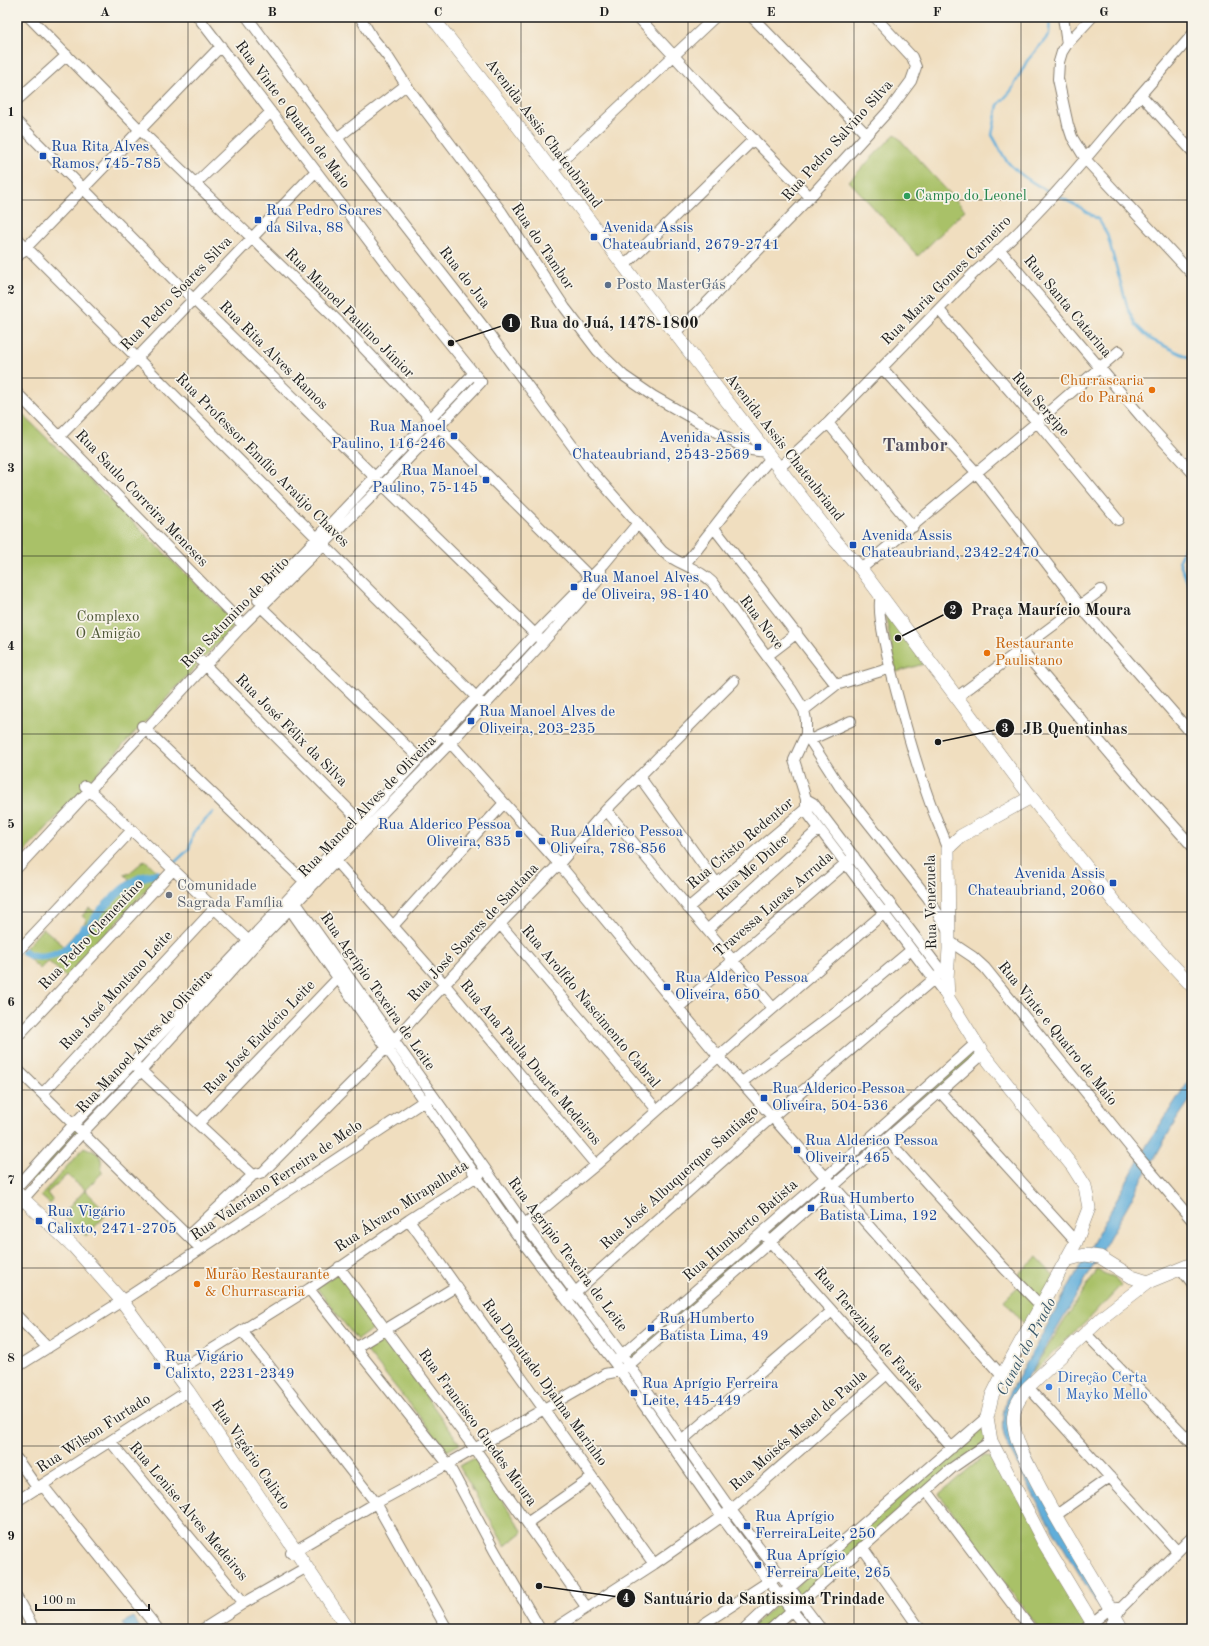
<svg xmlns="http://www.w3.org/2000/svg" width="1209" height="1646" font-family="'Old Standard TT',serif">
  <rect width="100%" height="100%" fill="#f7f3e8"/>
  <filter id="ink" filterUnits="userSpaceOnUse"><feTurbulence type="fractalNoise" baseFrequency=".025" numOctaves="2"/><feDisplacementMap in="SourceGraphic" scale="8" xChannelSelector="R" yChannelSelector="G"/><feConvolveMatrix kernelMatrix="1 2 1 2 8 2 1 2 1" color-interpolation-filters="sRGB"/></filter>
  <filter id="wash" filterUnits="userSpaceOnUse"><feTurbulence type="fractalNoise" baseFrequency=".012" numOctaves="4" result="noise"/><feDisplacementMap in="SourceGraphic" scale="16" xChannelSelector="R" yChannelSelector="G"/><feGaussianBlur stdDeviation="0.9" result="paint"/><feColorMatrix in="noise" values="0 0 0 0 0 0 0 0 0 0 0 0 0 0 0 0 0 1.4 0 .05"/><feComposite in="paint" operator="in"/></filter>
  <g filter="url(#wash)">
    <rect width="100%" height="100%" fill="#f0debf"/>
    <path fill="#a9c167" stroke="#626e42" d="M895,134L965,210L918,256L849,181Z
      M17,409L236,623L17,860Z
      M885,612L927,663L896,672Z
      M535,636L541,642L485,702L479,697Z
      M145,860L161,875L66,977L48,961L40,969L22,952L43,928L64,946L87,920L82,916L89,908L95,912L107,899L110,900L129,879L124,874H128Z
      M977,1047L981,1054L834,1182L829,1177Z
      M73,1125L80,1131L34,1183L27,1176Z
      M84,1147C90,1150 99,1152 101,1159C102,1164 100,1167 102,1173L85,1190L108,1213L86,1236L62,1215L85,1190L67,1175L47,1193L53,1201L50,1204L41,1196Z
      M485,1173L522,1225L516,1228L479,1177Z
      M825,1180L830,1186L770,1239L764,1234Z
      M524,1228L572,1292L568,1296L518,1232Z
      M761,1236L767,1242L630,1361L625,1355Z
      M1037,1258L1058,1280L1029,1330L1004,1300L1024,1281L1018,1274Z
      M1097,1270L1116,1279L1121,1285L1088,1320L1065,1341L1038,1368L1031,1373Z
      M340,1272L362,1303L375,1327L357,1340L316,1287Z
      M384,1337L460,1444L447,1451L366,1350Z
      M986,1421L989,1439L800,1598L794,1588Z
      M984,1456L1000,1457L1094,1624L1087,1629H1039L939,1494Z
      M475,1458L523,1532L505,1546L459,1466Z
      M780,1601L788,1609L766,1629H749Z"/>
    <path fill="#61aeda" stroke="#3e657b" d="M1192,1075V1097L1175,1122L1067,1312L1023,1385L1009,1417L1120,1629H1112L1039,1506L1008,1446C1000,1429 1002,1418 1006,1400L1147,1145Z
      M134,1617L140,1629H126L122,1623Z"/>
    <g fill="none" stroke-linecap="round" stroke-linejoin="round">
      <path stroke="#61aeda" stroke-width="2.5" d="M1050,17L1049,35L1027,61L1011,91L998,105L992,135C997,143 1001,152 1006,160C1017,174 1036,185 1052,193
        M1056,195L1081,208L1099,220L1107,234L1128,309L1136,325L1150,339L1192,359
        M1192,533L1189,537L1179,560L1192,595
        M173,864L189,849L193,833L213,812"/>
      <path stroke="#61aeda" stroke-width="8" d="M25,952C34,960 52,956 62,951C70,947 78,936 84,928C93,927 96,913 103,908C111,901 119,891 128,885C136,879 147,875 157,874"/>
    </g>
  </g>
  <g filter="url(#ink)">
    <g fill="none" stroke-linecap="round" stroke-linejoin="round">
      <g stroke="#867d6e" stroke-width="12">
        <path id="minor" d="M29,17L139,129L340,323L438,426L594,581
          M247,17L364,174L486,330L589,468L662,551C678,565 695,566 712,582L791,689L804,710L806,720V734L794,760L806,799V808L809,815L948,998
          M360,17L372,37L388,57L406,85L501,211L565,308L598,351L624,376L653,396L739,445L751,450L766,452
          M638,17L711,96L810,197
          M752,17L866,134
          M1063,17L1067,44
          M1092,17L1067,44L1062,52L1059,62L1058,79L1068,125L1072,137L1086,160L1192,274
          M1141,95L1192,151
          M17,100L67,55
          M17,122L193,299L539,638
          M337,138L406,85
          M551,171L715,17
          M196,183L271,112
          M17,238L481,702
          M1000,250L1144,420L1192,472
          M17,257L221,46
          M624,266L754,139
          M939,310L1037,422L1118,520
          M674,333L697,313L810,197L891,108L911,81L916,67L912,57L875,17
          M882,368L976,472L1079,605L1192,734
          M17,393L243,625
          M828,423L913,527
          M59,437L137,358L316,171
          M779,468L828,423L976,271C1025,230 1067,181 1108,132C1136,100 1164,68 1192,35
          M714,528L836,685
          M685,564L739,495L771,458
          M861,569L1037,422L1119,351
          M881,597C871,617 918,769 928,797C934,815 942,831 948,848
          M258,600L474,373
          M261,607L419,758
          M1022,650L1129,776L1192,846
          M767,656L797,633
          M201,661L360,821
          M957,697L1101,590
          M804,710L836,685L891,668
          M142,726L304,881
          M806,734L840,787L928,898L948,930
          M446,738L559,864L719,1057L1002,1376
          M810,740L851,721
          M639,776L717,884
          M85,786L253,945
          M806,799L813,803L945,976
          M606,810L773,1008
          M333,858L445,985L596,1165
          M17,868L243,625L383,485L481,382L396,277L316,171L198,17
          M291,896L525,1225L622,1355L731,1510L821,1629
          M285,902L515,1232L614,1362L721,1516L780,1596L807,1629
          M688,908L810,805
          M500,924L657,1110
          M393,926L504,803
          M707,930L819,829
          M949,941L973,957L985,968L1135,1153L1192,1220
          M17,952L132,830
          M678,1008L854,856
          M17,1037L173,870
          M137,1067L253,1175L263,1172L393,1041L500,924L559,864L606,810L734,681
          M17,1069L201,1249
          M742,1082L849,1002L911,950
          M940,1092L1076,1242
          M43,1093L214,909
          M198,1124L342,974
          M887,1139L1004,1268L1041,1306
          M17,1187L73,1125L133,1063L291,896L535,634L604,564L638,523
          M17,1206L83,1132L141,1071L254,946L450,743L543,642L596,583L601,571
          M409,1220L654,1564
          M520,1228L596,1165L762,1018L892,906
          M188,1236L253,1175
          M766,1237L832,1311L952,1448
          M339,1267L475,1449L587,1608
          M1181,1269L1192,1283
          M309,1289L448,1464L494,1550L540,1629
          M571,1296L772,1117L942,972
          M17,1316L48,1348
          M242,1331L376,1503L447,1629
          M1085,1333L1192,1443
          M355,1348L457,1286
          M617,1359L826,1177L976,1043
          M17,1367L122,1301L430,1097
          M174,1373L309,1289L409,1220L480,1174
          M1028,1387L1177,1551
          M110,1441L244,1603
          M678,1444L832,1311
          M17,1459L38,1489
          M43,1486L158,1629
          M927,1491L1031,1629
          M17,1501L188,1391
          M1055,1516L1110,1477
          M527,1523L587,1481
          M862,1547L920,1629
          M291,1553L376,1503L448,1464L605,1374L620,1371L629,1365L770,1242L983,1054
          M17,1598L34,1629
          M203,1629L244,1603L307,1567
          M554,1629L654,1564L731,1510L887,1374
          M696,1629L774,1578
          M745,1629L780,1596L987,1417
          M771,1629L952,1468L991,1441
          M1085,1629L1108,1610L1117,1608
          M1108,1629L1121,1608L1192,1537"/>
      </g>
      <g stroke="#867d6e" stroke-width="14">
        <path id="major" d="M432,17L504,108L723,396L834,539L861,569L1031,797L1116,904L1192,986
          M1031,797L961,836L948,848L949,949L947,978L948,998L983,1054L1073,1167L1085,1186L1089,1208L1076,1242L1002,1376L992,1396L987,1417L991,1441L1044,1543L1096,1629
          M17,1193L74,1247L122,1301L188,1391L348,1629
          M1066,1260L1085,1255L1100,1257L1132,1277L1148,1282
          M1122,1629C1094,1579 1063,1532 1037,1482C1028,1464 1017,1446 1014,1426C1011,1410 1019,1399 1028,1387L1104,1316L1148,1282L1192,1264"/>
      </g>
      <use href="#minor" stroke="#fff" stroke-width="10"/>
      <use href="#major" stroke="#fff" stroke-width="13"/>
    </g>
  </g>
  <path fill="none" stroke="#1c1c1c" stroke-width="1" stroke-opacity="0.55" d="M188,17V1629M355,17V1629M521,17V1629M688,17V1629M854,17V1629M1021,17V1629M17,200H1192M17,378H1192M17,556H1192M17,734H1192M17,912H1192M17,1090H1192M17,1268H1192M17,1446H1192"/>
  <g fill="#1a4fb4" stroke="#f7f3e8" stroke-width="1.5">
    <rect x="39" y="152" width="8" height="8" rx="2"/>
    <rect x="254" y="216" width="8" height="8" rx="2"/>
    <rect x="590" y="233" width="8" height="8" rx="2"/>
    <rect x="450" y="432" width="8" height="8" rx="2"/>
    <rect x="754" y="443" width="8" height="8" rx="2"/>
    <rect x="482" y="476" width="8" height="8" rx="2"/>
    <rect x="849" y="541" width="8" height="8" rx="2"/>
    <rect x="570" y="583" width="8" height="8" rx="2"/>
    <rect x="467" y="717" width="8" height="8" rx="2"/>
    <rect x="515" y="830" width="8" height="8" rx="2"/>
    <rect x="538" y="837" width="8" height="8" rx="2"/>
    <rect x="1109" y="879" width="8" height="8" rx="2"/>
    <rect x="663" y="983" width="8" height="8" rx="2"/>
    <rect x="760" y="1094" width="8" height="8" rx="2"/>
    <rect x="793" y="1146" width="8" height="8" rx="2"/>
    <rect x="807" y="1204" width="8" height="8" rx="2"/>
    <rect x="35" y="1217" width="8" height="8" rx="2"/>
    <rect x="647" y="1324" width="8" height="8" rx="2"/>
    <rect x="153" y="1362" width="8" height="8" rx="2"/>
    <rect x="630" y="1389" width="8" height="8" rx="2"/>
    <rect x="743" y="1522" width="8" height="8" rx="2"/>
    <rect x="754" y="1561" width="8" height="8" rx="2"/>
  </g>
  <circle fill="#2e9e5b" stroke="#f7f3e8" stroke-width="1.5" cx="907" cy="196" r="4"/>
  <circle fill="#5c6f8a" stroke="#f7f3e8" stroke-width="1.5" cx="608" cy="285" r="4"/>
  <g fill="#e8710a" stroke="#f7f3e8" stroke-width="1.5">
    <circle cx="1152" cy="390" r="4"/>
    <circle cx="987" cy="653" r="4"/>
    <circle cx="197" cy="1284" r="4"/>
  </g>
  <circle fill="#6b7280" stroke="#f7f3e8" stroke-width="1.5" cx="169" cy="895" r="4"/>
  <circle fill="#3f7fe0" stroke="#f7f3e8" stroke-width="1.5" cx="1049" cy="1387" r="4"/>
  <g text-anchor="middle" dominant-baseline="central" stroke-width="3.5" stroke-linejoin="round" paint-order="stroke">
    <g font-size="15" fill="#1c1c1c" stroke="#f7f3e8">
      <text transform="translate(292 115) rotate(53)">Rua Vinte e Quatro de Maio</text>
      <text transform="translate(543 134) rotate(53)">Avenida Assis Chateubriand</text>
      <text transform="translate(838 141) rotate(-48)">Rua Pedro Salvino Silva</text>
      <text transform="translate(542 247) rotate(56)">Rua do Tambor</text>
      <text transform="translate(464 278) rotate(52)">Rua do Jua</text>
      <text transform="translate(947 281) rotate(-45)">Rua Maria Gomes Carneiro</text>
      <text transform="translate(177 294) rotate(-46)">Rua Pedro Soares Silva</text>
      <text transform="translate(1067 307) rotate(50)">Rua Santa Catarina</text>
      <text transform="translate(349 314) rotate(45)">Rua Manoel Paulino Júnior</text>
      <text transform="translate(273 356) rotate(45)">Rua Rita Alves Ramos</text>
      <text transform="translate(1040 405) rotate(49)">Rua Sergipe</text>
      <text transform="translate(784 448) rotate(52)">Avenida Assis Chateubriand</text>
      <text transform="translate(262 461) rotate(45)">Rua Professor Emílio Araújo Chaves</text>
      <text transform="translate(141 499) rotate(46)">Rua Saulo Correira Meneses</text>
      <text transform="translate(236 613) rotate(-46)">Rua Satumino de Brito</text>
      <text transform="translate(761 623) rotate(53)">Rua Nove</text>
      <text transform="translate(291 731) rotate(45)">Rua José Félix da Silva</text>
      <text transform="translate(368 807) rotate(-46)">Rua Manoel Alves de Oliveira</text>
      <text transform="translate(741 844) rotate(-40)">Rua Cristo Redentor</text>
      <text transform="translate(753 868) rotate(-42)">Rua Me Dulce</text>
      <text transform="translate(932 902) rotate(-91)">Rua Venezuela</text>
      <text transform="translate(774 905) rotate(-41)">Travessa Lucas Arruda</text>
      <text transform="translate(474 933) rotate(-47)">Rua José Soares de Santana</text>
      <text transform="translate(92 935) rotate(-47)">Rua Pedro Clementino</text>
      <text transform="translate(117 991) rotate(-47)">Rua José Montano Leite</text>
      <text transform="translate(377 992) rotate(55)">Rua Agrípio Texeira de Leite</text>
      <text transform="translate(590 1007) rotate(50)">Rua Arolfdo Nascimento Cabral</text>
      <text transform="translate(1057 1034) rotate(51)">Rua Vinte e Quatro de Maio</text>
      <text transform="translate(260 1038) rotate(-46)">Rua José Eudócio Leite</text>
      <text transform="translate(145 1042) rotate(-47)">Rua Manoel Alves de Oliveira</text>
      <text transform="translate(530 1063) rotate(50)">Rua Ana Paula Duarte Medeiros</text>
      <text transform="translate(680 1178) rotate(-42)">Rua José Albuquerque Santiago</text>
      <text transform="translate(277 1181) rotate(-34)">Rua Valeriano Ferreira de Melo</text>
      <text transform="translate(402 1207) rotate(-33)">Rua Álvaro Mirapalheta</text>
      <text transform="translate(741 1231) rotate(-41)">Rua Humberto Batista</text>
      <text transform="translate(567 1255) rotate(53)">Rua Agrípio Texeira de Leite</text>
      <text transform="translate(868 1330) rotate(49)">Rua Terezinha de Farias</text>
      <text transform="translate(544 1383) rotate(54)">Rua Deputado Djalma Marinho</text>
      <text transform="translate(477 1428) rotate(54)">Rua Francisco Guedes Moura</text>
      <text transform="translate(799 1431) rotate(-41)">Rua Moisés Msael de Paula</text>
      <text transform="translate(94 1434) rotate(-33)">Rua Wilson Furtado</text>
      <text transform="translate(250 1455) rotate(56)">Rua Vigário Calixto</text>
      <text transform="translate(188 1512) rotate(50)">Rua Lenise Alves Medeiros</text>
    </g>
    <g font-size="15" fill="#164399" stroke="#f7f3e8" text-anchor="start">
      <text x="51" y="147">Rua Rita Alves<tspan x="51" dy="17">Ramos, 745-785</tspan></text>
      <text x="266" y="211">Rua Pedro Soares<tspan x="266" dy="17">da Silva, 88</tspan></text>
      <text x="602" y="228">Avenida Assis<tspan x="602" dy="17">Chateaubriand, 2679-2741</tspan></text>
      <text x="446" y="427" text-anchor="end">Rua Manoel<tspan x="446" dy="17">Paulino, 116-246</tspan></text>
      <text x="750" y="438" text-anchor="end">Avenida Assis<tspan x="750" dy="17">Chateaubriand, 2543-2569</tspan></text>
      <text x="478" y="471" text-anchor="end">Rua Manoel<tspan x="478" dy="17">Paulino, 75-145</tspan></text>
      <text x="861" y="536">Avenida Assis<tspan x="861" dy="17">Chateaubriand, 2342-2470</tspan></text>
      <text x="582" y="578">Rua Manoel Alves<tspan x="582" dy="17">de Oliveira, 98-140</tspan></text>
      <text x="479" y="712">Rua Manoel Alves de<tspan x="479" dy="17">Oliveira, 203-235</tspan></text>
      <text x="511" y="825" text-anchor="end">Rua Alderico Pessoa<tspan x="511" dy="17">Oliveira, 835</tspan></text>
      <text x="550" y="832">Rua Alderico Pessoa<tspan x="550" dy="17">Oliveira, 786-856</tspan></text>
      <text x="1105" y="874" text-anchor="end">Avenida Assis<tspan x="1105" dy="17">Chateaubriand, 2060</tspan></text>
      <text x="675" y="978">Rua Alderico Pessoa<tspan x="675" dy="17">Oliveira, 650</tspan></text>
      <text x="772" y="1089">Rua Alderico Pessoa<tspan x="772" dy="17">Oliveira, 504-536</tspan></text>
      <text x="805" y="1141">Rua Alderico Pessoa<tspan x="805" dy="17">Oliveira, 465</tspan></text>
      <text x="819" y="1199">Rua Humberto<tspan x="819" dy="17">Batista Lima, 192</tspan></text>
      <text x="47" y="1212">Rua Vigário<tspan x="47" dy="17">Calixto, 2471-2705</tspan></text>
      <text x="659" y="1319">Rua Humberto<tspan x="659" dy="17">Batista Lima, 49</tspan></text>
      <text x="165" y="1357">Rua Vigário<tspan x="165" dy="17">Calixto, 2231-2349</tspan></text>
      <text x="642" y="1384">Rua Aprígio Ferreira<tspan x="642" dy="17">Leite, 445-449</tspan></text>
      <text x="755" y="1517">Rua Aprígio<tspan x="755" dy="17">FerreiraLeite, 250</tspan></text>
      <text x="766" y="1556">Rua Aprígio<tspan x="766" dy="17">Ferreira Leite, 265</tspan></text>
    </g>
    <g font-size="15" fill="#27864d" stroke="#f7f3e8" text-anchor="start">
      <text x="915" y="196">Campo do Leonel</text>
    </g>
    <g font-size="15" fill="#4e5e75" stroke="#f7f3e8" text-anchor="start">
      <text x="616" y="285">Posto MasterGás</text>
    </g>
    <g font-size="15" fill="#c56008" stroke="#f7f3e8" text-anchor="start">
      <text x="1144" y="381" text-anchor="end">Churrascaria<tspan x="1144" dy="17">do Paraná</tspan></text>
      <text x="995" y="644">Restaurante<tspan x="995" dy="17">Paulistano</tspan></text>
      <text x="205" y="1275">Murão Restaurante<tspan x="205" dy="17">&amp; Churrascaria</tspan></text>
    </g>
    <g font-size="15" fill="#4d5636" stroke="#f7f3e8">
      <text x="108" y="617">Complexo<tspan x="108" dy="17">O Amigão</tspan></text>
    </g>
    <g font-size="15" fill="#5b616d" stroke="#f7f3e8" text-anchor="start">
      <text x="177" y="886">Comunidade<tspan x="177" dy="17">Sagrada Família</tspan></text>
    </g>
    <g font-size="15" fill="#366cbe" stroke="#f7f3e8" text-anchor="start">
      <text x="1057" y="1378">Direção Certa<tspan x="1057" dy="17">| Mayko Mello</tspan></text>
    </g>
    <g font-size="16" font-style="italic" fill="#385668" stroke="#f7f3e8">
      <text transform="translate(1027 1347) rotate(-62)">Canal do Prado</text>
    </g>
    <g font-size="19" font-weight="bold" fill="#4e4a5b" stroke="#f7f3e8">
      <text x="915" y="446">Tambor</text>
    </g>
  </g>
  <path fill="none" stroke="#1c1c1c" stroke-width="1.5" d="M451 343L511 323M898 638L953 610M938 742L1005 728M539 1586L626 1598"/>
  <g fill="#1c1c1c" stroke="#f7f3e8" stroke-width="1.5">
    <circle cx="451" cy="343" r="4"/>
    <circle cx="898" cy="638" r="4"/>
    <circle cx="938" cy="742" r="4"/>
    <circle cx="539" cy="1586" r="4"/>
    <circle cx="511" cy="323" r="10"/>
    <circle cx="953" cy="610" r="10"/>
    <circle cx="1005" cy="728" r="10"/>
    <circle cx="626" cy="1598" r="10"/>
  </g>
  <g font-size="12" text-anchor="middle" font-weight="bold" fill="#fff">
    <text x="511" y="327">1</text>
    <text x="953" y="614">2</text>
    <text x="1005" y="732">3</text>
    <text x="626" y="1602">4</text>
  </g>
  <g font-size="16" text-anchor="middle" font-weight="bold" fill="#1c1c1c" stroke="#f7f3e8" stroke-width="3.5" stroke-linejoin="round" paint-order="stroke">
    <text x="614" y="328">Rua do Juá, 1478-1800</text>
    <text x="1051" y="615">Praça Maurício Moura</text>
    <text x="1075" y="734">JB Quentinhas</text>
    <text x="764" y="1604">Santuário da Santissima Trindade</text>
  </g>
  <rect width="1209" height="1646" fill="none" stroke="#f7f3e8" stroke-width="44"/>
  <path d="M36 1604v6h113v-6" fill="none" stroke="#1c1c1c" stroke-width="2"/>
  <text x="42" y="1604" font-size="12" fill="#1c1c1c" stroke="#f7f3e8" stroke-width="3" paint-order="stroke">100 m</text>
  <rect x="22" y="22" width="1165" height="1602" fill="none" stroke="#1c1c1c" stroke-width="1.5"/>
  <g font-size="13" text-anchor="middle" font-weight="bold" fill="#1c1c1c">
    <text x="105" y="16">A</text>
    <text x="272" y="16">B</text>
    <text x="438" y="16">C</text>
    <text x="604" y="16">D</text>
    <text x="771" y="16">E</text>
    <text x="937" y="16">F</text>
    <text x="1104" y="16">G</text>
    <text x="11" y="116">1</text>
    <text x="11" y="294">2</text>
    <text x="11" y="472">3</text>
    <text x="11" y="650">4</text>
    <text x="11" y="828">5</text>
    <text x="11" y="1006">6</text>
    <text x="11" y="1184">7</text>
    <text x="11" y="1362">8</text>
    <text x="11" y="1540">9</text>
  </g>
</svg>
